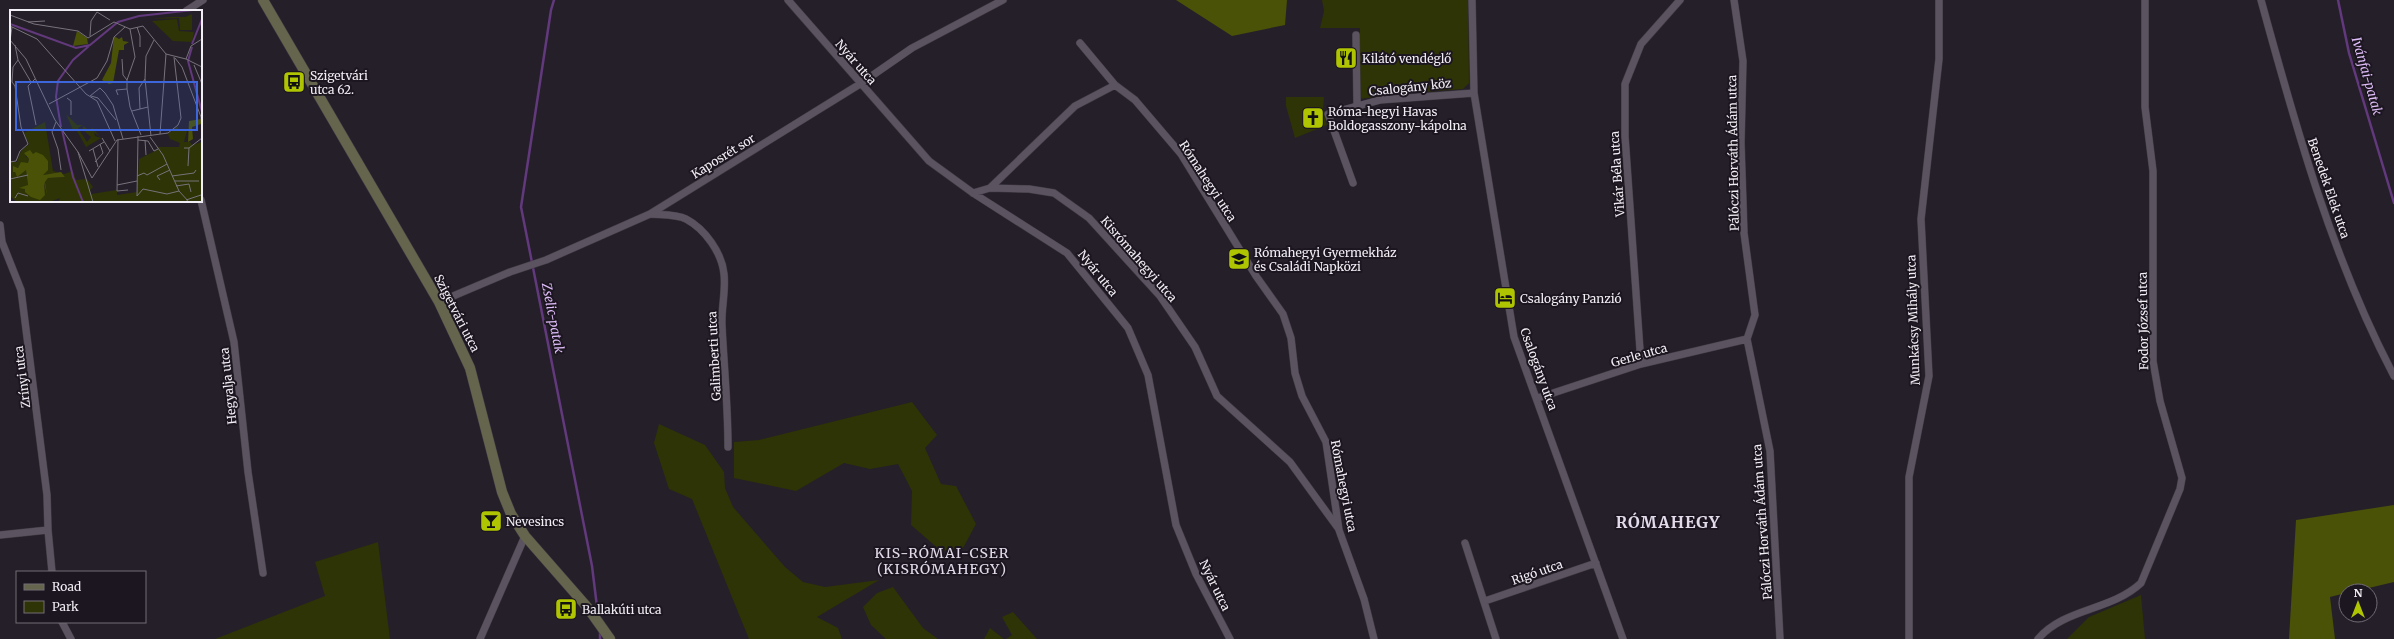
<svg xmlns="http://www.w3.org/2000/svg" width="2394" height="639" font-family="Merriweather,serif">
  <rect width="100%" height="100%" fill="#251f2a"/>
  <path fill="#2e3405" d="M1322,0H1468L1469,83L1463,89L1397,94L1359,99L1360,28H1320L1324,11Z
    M1286,97H1324L1323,112L1327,125L1295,138L1286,106Z
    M912,402L937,435L925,448L941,484L956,486L976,524L963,548L941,551L911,525L912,491L898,464L870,469L844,463L796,491L734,478V442L759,440Z
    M659,424L705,445L724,472L725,488L733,507L785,567L803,582L825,587L879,580L817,617L838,628L842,639H749L692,499L669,489L654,443Z
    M378,542L390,639H215L325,596L315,562Z
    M893,587L923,628L938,639H886L871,625L863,607L877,593Z
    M2141,595L2145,639H2067L2089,617Z
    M1013,612L1037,639H1006L1012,635L1002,617Z
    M990,628L1004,639H984Z"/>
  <path fill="#495207" d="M1176,0H1287L1285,25L1232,36Z
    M2394,505V582L2356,591H2346V593L2330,597L2335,639H2289L2296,520Z"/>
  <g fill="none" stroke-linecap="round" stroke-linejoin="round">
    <path stroke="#62397c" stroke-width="2.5" d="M554,0L551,10L521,207L592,566L598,615
      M2338,0L2349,53L2394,203
      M600,632V639"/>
    <g stroke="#403b44" stroke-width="8">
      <path id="street" d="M788,0L929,161L973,193L1067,253L1128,328L1148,375L1176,525L1196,574L1230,639
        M1472,0L1474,93L1514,337L1623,639
        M1734,0L1743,61L1741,143L1744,233L1755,315L1747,339L1770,451L1780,639
        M2261,0C2296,128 2332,258 2394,376
        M186,11L203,0
        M1356,35L1357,104
        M1080,43L1115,85
        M1353,183L1328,114L1380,100L1474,93
        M990,188L1029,189L1054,193L1089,218L1160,296L1195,347L1217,396L1290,462L1338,528
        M973,193L990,188L1075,106L1115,85L1135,100L1181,154L1256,276L1283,314L1291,338L1295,373L1302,396L1326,442L1339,530L1364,599L1374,639
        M201,200L234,342L248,472L263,573
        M650,214C661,215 676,214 686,219C705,229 722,253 724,274C726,291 721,309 722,326C724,366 728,406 728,447
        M0,225L2,242L21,290L47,495L48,530L52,572
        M439,302L510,272L546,260L650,214L860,84L912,48L1003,0
        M1641,364L1625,136V84L1641,44L1680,0
        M1538,398L1641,364L1747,339
        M0,535L48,530
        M1465,543L1496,639
        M1485,601L1596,563
        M62,622L71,639
        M480,639L525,536
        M1909,639V477L1929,376L1921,219L1939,59V0
        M2038,639C2064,608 2111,611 2141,583L2180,489L2182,478L2160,401L2153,361V171L2145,107V0"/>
    </g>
    <g stroke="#403b44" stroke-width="11">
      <path id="secondary" d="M263,0L439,302L470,368L502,492L511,514L525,536L588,608L610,639"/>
    </g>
    <use href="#street" stroke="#5b5460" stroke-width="7"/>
    <use href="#secondary" stroke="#65644d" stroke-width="10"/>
  </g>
  <defs>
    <g id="restaurant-square" transform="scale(1.15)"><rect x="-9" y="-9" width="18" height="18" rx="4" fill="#b0c502" stroke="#1c1620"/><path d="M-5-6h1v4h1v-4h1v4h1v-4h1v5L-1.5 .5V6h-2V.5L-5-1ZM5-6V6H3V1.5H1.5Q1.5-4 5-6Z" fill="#111"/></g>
    <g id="bus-square" transform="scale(1.15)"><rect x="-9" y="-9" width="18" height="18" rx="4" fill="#b0c502" stroke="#1c1620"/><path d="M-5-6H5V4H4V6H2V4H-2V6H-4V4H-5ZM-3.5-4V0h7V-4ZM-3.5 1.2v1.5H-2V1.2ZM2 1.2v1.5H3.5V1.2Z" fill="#111"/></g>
    <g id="church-square" transform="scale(1.15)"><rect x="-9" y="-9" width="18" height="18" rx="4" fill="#b0c502" stroke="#1c1620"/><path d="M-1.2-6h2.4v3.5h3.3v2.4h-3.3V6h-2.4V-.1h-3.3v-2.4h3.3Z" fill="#111"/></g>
    <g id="school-square" transform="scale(1.15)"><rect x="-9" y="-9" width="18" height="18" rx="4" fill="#b0c502" stroke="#1c1620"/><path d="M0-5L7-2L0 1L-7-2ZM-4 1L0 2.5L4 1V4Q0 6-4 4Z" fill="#111"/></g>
    <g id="hotel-square" transform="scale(1.15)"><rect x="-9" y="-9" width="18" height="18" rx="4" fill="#b0c502" stroke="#1c1620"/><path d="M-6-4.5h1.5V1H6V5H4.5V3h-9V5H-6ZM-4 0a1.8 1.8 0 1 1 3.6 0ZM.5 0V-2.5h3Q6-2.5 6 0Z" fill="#111"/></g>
    <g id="bar-square" transform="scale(1.15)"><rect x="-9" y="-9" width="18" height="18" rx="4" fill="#b0c502" stroke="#1c1620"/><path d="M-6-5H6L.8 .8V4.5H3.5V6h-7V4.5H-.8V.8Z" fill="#111"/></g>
  </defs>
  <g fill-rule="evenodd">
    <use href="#restaurant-square" x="1346" y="58"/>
    <use href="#bus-square" x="294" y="82"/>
    <use href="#church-square" x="1313" y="118"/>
    <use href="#school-square" x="1239" y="259"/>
    <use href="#hotel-square" x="1505" y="298"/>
    <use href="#bar-square" x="491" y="521"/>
    <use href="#bus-square" x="566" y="609"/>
  </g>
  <g text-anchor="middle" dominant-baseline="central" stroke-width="4" stroke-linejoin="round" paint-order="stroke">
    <g font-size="12" fill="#f2eef5" stroke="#1c1620" text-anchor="start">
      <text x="1362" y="58">Kilátó vendéglő</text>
      <text x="310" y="75">Szigetvári<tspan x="310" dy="14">utca 62.</tspan></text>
      <text x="1328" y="111">Róma-hegyi Havas<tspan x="1328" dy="14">Boldogasszony-kápolna</tspan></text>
      <text x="1254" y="252">Rómahegyi Gyermekház<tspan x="1254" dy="14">és Családi Napközi</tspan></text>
      <text x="1520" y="298">Csalogány Panzió</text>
      <text x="506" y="521">Nevesincs</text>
      <text x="582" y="609">Ballakúti utca</text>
    </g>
    <g font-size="12" fill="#f2eef5" stroke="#1c1620">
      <text transform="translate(856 62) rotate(49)">Nyár utca</text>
      <text transform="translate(1410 87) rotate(-6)">Csalogány köz</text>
      <text transform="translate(1733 153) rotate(-91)">Pálóczi Horváth Ádám utca</text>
      <text transform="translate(723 156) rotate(-32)">Kaposrét sor</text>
      <text transform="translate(1617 174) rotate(-94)">Vikár Béla utca</text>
      <text transform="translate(1208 181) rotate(57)">Rómahegyi utca</text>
      <text transform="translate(2329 188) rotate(71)">Benedek Elek utca</text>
      <text transform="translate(1139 259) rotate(49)">Kisrómahegyi utca</text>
      <text transform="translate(1098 273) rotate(51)">Nyár utca</text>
      <text transform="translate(457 313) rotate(63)">Szigetvári utca</text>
      <text transform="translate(1913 320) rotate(-92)">Munkácsy Mihály utca</text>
      <text transform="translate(2143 321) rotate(-91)">Fodor József utca</text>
      <text transform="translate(1639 355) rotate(-16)">Gerle utca</text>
      <text transform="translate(714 356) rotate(-93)">Galimberti utca</text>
      <text transform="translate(1539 369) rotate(70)">Csalogány utca</text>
      <text transform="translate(22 377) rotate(-97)">Zrínyi utca</text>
      <text transform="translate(228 386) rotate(-96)">Hegyalja utca</text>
      <text transform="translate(1344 486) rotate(79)">Rómahegyi utca</text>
      <text transform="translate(1762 522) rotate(-94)">Pálóczi Horváth Ádám utca</text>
      <text transform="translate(1537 572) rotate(-19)">Rigó utca</text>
      <text transform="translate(1215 585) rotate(64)">Nyár utca</text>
    </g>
    <g font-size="13" font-style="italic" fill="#ddbcf7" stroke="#1c1620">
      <text transform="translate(2367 76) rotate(74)">Ivánfai-patak</text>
      <text transform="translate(553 318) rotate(79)">Zselic-patak</text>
    </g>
    <g font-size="14" letter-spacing="1" fill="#e2dae9" stroke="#1c1620">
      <text x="942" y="553">KIS-RÓMAI-CSER<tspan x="942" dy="16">(KISRÓMAHEGY)</tspan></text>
    </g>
    <g font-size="16" font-weight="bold" letter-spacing="1" fill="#e2dae9" stroke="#1c1620">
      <text x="1668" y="522">RÓMAHEGY</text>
    </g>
  </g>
  <g transform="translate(10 10)">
    <rect width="192" height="192" fill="#251f2a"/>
    <path d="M182,4V20H170L169,8L141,9L161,7H175ZM167,9L169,21L184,22L182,32L163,31L142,11ZM56,104L67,115H73L68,118L77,132L81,127L72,119L74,116L78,120L83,118L90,127L84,122L85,126L91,128L76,137L67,121L63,120ZM35,112L43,161L54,164L63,161L66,170L77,169L83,177L80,180L81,184L107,180V185L127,182L129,149L149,139L148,137H169L170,133L160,129L158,124L168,116V120L177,121L174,132H180L182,135L192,132V192H48L50,188L40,192H7L0,186V152H7L11,141L19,134L14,123ZM23,144L33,165L51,162L55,167L38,168L35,172L36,185L34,172L35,185L29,188L15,179L18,175L16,160L5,164L6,158L18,153L19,149L15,146Z" fill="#2e3405" fill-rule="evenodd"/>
    <path d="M67,21L77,28L78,34L63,36ZM104,26L109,29L112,27L113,31L119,32L114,35V40H109L103,73L99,74L92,70L101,53ZM191,109V114L182,117L183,129L178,132L179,111ZM20,140L23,144L26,142L33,145L38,151V160L33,165L51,162L55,167L38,168L35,172L37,185L34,172L35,185L30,190L21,187L15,182V179L9,178L18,175L16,160L7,167L5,162H3V156L8,158L11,152L18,153L19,149L14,143Z" fill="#495207"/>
    <path fill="none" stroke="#62397c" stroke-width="2" d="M0,14L66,38L80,35L108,12L129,6L183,0M182,34L192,9M182,37L178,51L192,102M51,117L46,87L48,71L63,50L79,36M52,120L63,167L73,192"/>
    <path fill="none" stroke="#77727b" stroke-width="1" d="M67,0H84M87,2L100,10M0,5L24,14L68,21L78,28L104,12L120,19L133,16L156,44L176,49L192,57M18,12L35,11M0,16L27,29L76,84L87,91L105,131M127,17L130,26V37M120,19L125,47L117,70V79L120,97L131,125M80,26L81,11L87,2M0,30L16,49L45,110L68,142L83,192M0,31L2,17M165,48L172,57L191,107L192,123M112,49L113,65L117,70M176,49L181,36L192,29M8,50L21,72M184,55L192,74M25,69L18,76L26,115M135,69L141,126M108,85L106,80L117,79M80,86L90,78L95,83L103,95L113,129M81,86L88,88L106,110M57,88L61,91V105M39,94L87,68L97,51L104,27L115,17M130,99L129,78L135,69L136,46L144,30M122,101L138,97M46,112L42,122L48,139L51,160M150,124L156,44M140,127L153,145L169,181L179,192M92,128L100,141M108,129L107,181L118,180M128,130L138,131L144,141L148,139M135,130L136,145M174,138H179L192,128M83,139L88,157M79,141L94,132M68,142L82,168L107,130L158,123L168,115L171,108L164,47M0,152L6,151L10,141L18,134L11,117L5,76L2,72L3,57L8,50L5,35M85,152L93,143L90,134M178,156L179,138M127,166L134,163L137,165L157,154M162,166L184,163L186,160M0,169L18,165M150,170L147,166L160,160M165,171H189M107,175L127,171M166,176L179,174L181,182M127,186L128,126M127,186L133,179L157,184L169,181M5,188L8,183L18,186M176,190L191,185"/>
    <path fill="#3d66dc" fill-opacity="0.15" stroke="#3d66dc" stroke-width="2" d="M6,72H187V120H6Z"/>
    <rect width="192" height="192" fill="none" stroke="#f2eef5" stroke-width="2"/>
  </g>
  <rect x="16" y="571" width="130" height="52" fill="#1c1620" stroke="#726c75"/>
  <rect x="24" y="584" width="20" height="6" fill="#65644d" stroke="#726c75"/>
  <text x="52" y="591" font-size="12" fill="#f2eef5">Road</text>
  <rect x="24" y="601" width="20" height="12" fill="#2e3405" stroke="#726c75"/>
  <text x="52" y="611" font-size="12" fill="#f2eef5">Park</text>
  <g transform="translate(2358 603)"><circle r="19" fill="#1c1620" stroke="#726c75"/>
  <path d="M0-3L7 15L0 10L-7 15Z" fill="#b0c502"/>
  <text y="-6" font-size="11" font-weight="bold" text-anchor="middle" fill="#f2eef5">N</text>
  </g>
</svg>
